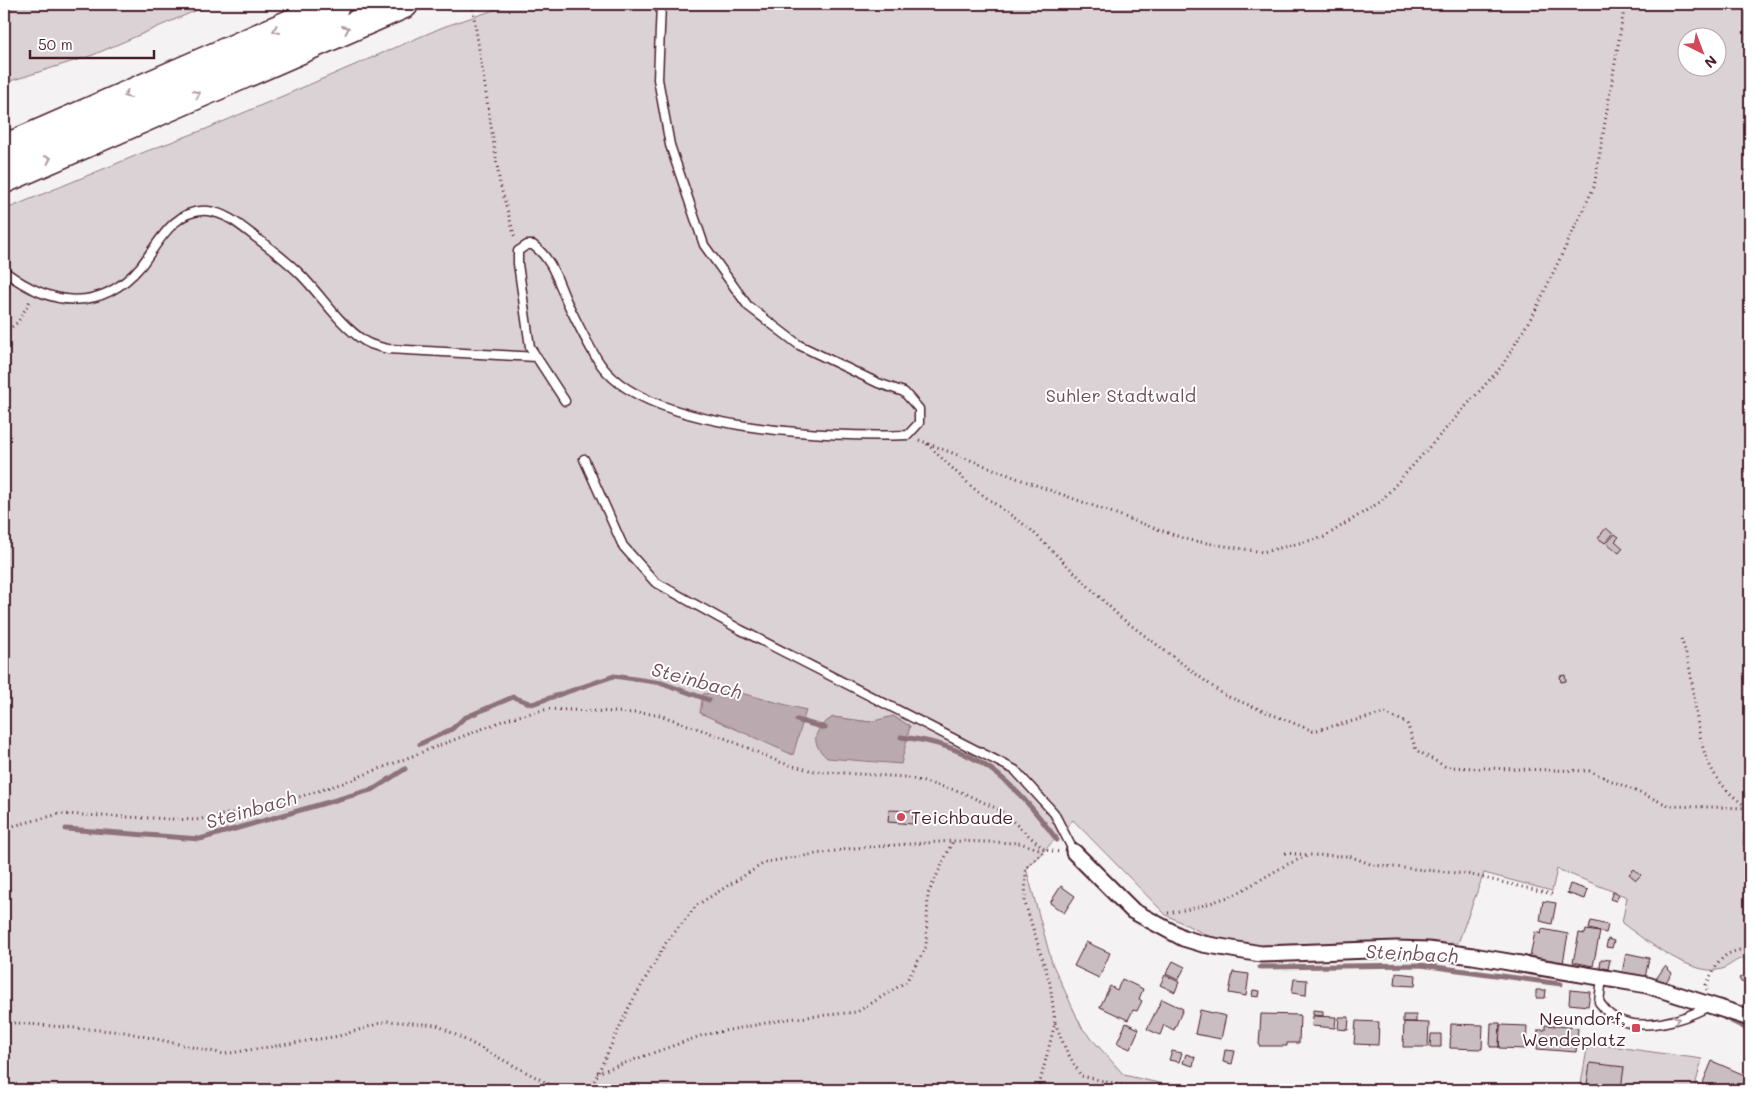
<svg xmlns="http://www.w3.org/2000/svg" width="1754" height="1094" font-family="Mali,sans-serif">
  <rect width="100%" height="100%" fill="#f4f2f2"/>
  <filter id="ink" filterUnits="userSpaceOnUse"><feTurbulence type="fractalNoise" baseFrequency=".02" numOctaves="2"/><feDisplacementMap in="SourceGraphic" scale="10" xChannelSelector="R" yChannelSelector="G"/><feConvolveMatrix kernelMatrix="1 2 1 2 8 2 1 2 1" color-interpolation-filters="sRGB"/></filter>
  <g filter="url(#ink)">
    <path fill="#dbd2d5" stroke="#927880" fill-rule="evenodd" d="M4,4H211L93,55L4,83Z
      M512,4H1750V822H1744L1743,845L1750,846V957C1735,958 1734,964 1722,969C1695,978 1643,939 1622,923L1627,897L1557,869L1552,891L1484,873L1458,943L1279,949L1213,938L1166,915L1073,820L1045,850L1026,868L1052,963L1082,1028L1124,1075L1189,1090H4V210L147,151L206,129L443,27ZM1686,38H1716V68H1686ZM833,717L870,722L819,727Z
      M1588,1043L1702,1059L1694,1090H1580Z"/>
    <path fill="#baa9ae" stroke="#8d727a" d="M733,691L806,710L793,755L700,713L703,694Z
      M893,716L910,726L901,764L827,758C808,741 815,729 833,717L870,722Z"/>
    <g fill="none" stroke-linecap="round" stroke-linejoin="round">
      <path stroke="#8d727a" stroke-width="5" d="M797,720L825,728
        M901,737C977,745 1013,781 1057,840
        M420,744L452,729L464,718L513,697L532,704L614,676L662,683L709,700
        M66,829L200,839L374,789L405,769
        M1260,967L1421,965L1561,984
        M1725,1018L1750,1030"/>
    </g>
    <path fill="#cabdc1" stroke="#4a1f2b" d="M1606,528L1613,534L1605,543L1598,538Z
      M1615,534L1619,537L1615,541L1623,548L1619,553L1607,543Z
      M1565,675L1566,681L1561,682L1560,676Z
      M889,810L913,811V824L888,822Z
      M1634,869L1641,875L1636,880L1629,874Z
      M1570,884L1588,890L1585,899L1567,893Z
      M1061,886L1075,896L1064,913L1050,903Z
      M1613,892L1619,895L1616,901L1610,899Z
      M1543,901L1556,903L1552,924L1540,921Z
      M1591,921L1608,925L1606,933L1589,929Z
      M1542,929L1568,934L1563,963L1530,957L1535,932L1541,934Z
      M1586,930L1600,932L1593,966L1573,962L1579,933L1585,934Z
      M1608,939L1614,941L1612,948L1606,947Z
      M1086,942L1110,953L1099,978L1074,966Z
      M1626,953L1649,958L1645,978L1622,973Z
      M1601,959L1610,960L1608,969L1600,967Z
      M1173,961L1185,967L1178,980L1166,974Z
      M1665,966L1672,973L1666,982L1656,979Z
      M1233,972L1249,974L1246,996L1229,993Z
      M1396,973L1416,975L1415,986L1395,985Z
      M1165,975L1179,982L1175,992L1160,985Z
      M1746,975L1748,979L1746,983L1741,982L1739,978Z
      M1122,979L1143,989L1139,999L1142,1001L1137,1011L1133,1010L1128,1020L1100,1007L1110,986L1117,990Z
      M1294,979L1307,980L1306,995L1292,993Z
      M1253,990L1260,991L1259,997L1252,996Z
      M1536,990H1546L1545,998H1536Z
      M1570,990L1590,992L1588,1006L1569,1004Z
      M1162,999L1183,1009L1174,1030L1164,1025L1160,1035L1147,1029Z
      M1200,1010L1226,1016L1221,1039L1195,1034Z
      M1313,1010L1323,1011V1016L1313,1015Z
      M1261,1014L1300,1015L1299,1043H1287V1046H1259Z
      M1403,1015H1416V1022H1403Z
      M1313,1016L1336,1017L1335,1028L1312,1026Z
      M1339,1017H1349L1348,1030L1338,1029Z
      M1356,1021L1379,1022L1378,1045L1354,1044Z
      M1404,1022L1429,1023L1428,1047H1403Z
      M1126,1023L1139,1029L1130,1049L1117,1043Z
      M1491,1023H1500L1499,1047H1490Z
      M1451,1024L1483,1025L1482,1049L1450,1048Z
      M1500,1025L1527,1026L1526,1049L1499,1048Z
      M1545,1025L1578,1028L1576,1052L1537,1049L1538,1030H1545Z
      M1431,1034H1441V1047H1430Z
      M1225,1050L1235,1051L1232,1064L1223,1062Z
      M1172,1051L1182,1053L1179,1062L1169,1060Z
      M1186,1054L1195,1057L1193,1066L1183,1063Z
      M1712,1061L1749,1077L1743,1090H1714L1702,1085Z
      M1590,1063L1624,1067L1621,1089L1587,1084Z"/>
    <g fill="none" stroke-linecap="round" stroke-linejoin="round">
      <g stroke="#4a1f2b" stroke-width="11">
        <path id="lane" d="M4,271C50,306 100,314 141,266C158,244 174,208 208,211C226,213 240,225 254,236C270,248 286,260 300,274C322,296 338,323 363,340C369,345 380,347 388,349L537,357
          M565,401L530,347L518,264V251L527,245H533C553,260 557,280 567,302C577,322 587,344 599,362C644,431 833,438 908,435L919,423V409L904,392L878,383L799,345L748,306L704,245L670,145L658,79L661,4
          M584,459L623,546L655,582L741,630L1015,770L1054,813L1074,852
          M1602,978L1599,1002C1603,1007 1607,1013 1612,1016C1639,1034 1684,1020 1709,1006"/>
      </g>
      <g stroke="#4a1f2b" stroke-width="19">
        <path id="street" d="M1074,852L1133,911L1183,938L1203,944L1261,954L1396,949L1428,950L1473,956L1647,985L1750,1018"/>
      </g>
      <g stroke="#4a1f2b" stroke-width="31">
        <path id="highway" d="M4,149L336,4
          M4,179L404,4"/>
      </g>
      <path stroke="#4a1f2b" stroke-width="3" stroke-dasharray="1 4" stroke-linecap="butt" d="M472,4L500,184L515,238
        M4,333L18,322L31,299
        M919,440L1019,479L1188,540L1263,552L1324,537L1380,502L1502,366L1535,311L1594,187L1625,4
        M927,444L973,488L1030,529L1120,617L1224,695L1313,731L1385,713L1407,723L1416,750L1446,767L1589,771L1670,806L1748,808
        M1681,639C1706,703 1681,764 1750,809
        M4,824L13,826L59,814L196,820L274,805L343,783L510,718L548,709L657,714L727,739L782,763L813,771L905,777L959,791L1000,810L1045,850L1060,852
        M1285,853L1309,855
        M1168,913L1195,908L1234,895L1286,865L1309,855L1349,856L1373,865L1467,874L1552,894
        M1707,990L1706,985C1718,962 1722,950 1750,949
        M4,1022L124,1032L224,1054L339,1036L387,1021L437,1025L560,1090
        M1055,1023L1066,1050L1081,1076L1145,1090
        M597,1073L703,1035L787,1019L857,1012L906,982L926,947L928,894L953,841
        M590,1090L629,1007L666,943L697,905L766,862L854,848L953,841L1020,843L1042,850
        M1038,1090L1055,1023L1050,983L1025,903L1026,868L1045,850"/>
      <use href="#lane" stroke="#fff" stroke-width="8"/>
      <use href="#street" stroke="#fff" stroke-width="15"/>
      <use href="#highway" stroke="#fff" stroke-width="28"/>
    </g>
    <defs><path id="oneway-chevron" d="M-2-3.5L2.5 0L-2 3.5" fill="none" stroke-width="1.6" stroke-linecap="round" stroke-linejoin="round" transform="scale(1.25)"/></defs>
    <g stroke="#ae9aa0">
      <use href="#oneway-chevron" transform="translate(346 29) rotate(-24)"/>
      <use href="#oneway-chevron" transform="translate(276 30) rotate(156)"/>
      <use href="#oneway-chevron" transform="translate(197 94) rotate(-24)"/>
      <use href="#oneway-chevron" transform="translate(127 95) rotate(156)"/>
      <use href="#oneway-chevron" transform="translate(48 159) rotate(-24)"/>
      <use href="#oneway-chevron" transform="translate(1676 1019) rotate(-13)"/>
    </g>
  </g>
  <g fill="#d1495b" stroke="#fff" stroke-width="2">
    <circle cx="901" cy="817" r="5"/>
    <rect x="1631" y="1023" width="10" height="10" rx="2.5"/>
  </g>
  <g text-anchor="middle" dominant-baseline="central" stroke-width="4" stroke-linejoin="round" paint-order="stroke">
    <g font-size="18" fill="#6e4c56" stroke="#fff">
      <text x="1121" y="395">Suhler Stadtwald</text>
    </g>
    <g font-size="18" fill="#4a1f2b" stroke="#fff" text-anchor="start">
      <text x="911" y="817">Teichbaude</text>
      <text x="1626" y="1018" text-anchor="end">Neundorf,<tspan x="1626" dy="21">Wendeplatz</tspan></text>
    </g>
    <g font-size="19" font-style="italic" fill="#714f59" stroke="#fff">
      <text transform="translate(697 680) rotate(15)">Steinbach</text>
      <text transform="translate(251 809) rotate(-16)">Steinbach</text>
      <text transform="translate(1412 953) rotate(3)">Steinbach</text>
    </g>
  </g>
  <rect width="1754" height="1094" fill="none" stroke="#fff" stroke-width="20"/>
  <rect x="10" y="10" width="1734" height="1074" fill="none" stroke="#4a1f2b" stroke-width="2" filter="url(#ink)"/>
  <g transform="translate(1702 52) rotate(138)"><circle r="24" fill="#ffffff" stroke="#b7a5aa"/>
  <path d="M0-4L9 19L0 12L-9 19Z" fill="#d1495b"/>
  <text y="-8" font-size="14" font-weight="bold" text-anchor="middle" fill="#4a1f2b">N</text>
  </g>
  <path d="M30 50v8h124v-8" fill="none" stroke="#4a1f2b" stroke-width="2.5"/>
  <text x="38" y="50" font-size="15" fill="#4a1f2b" stroke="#ffffff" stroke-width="4" paint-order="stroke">50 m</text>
</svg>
